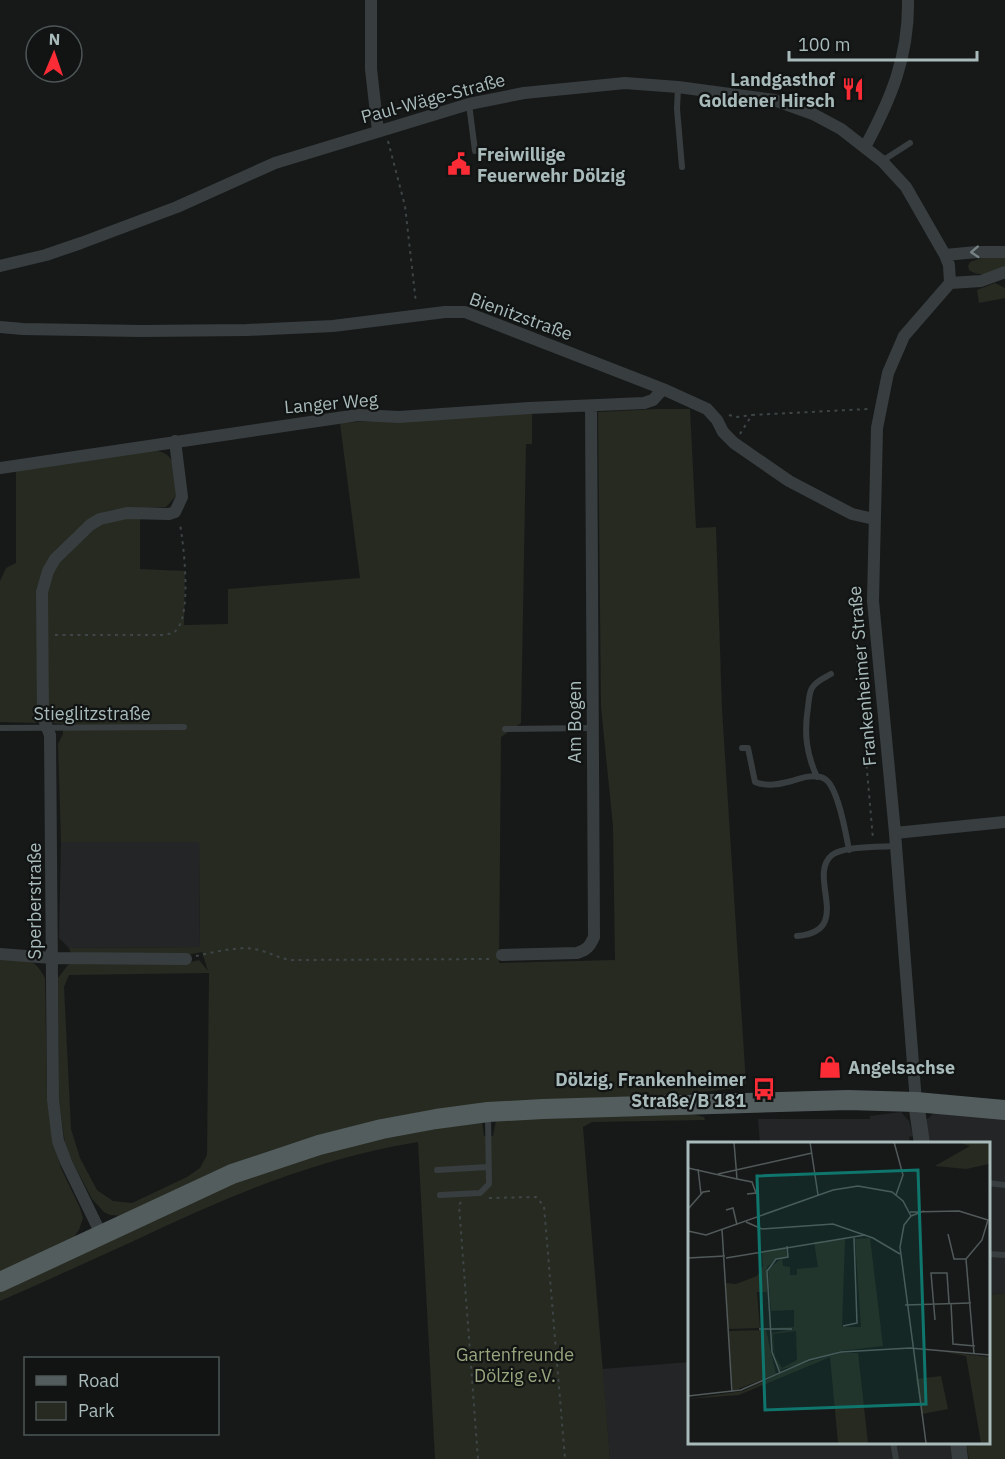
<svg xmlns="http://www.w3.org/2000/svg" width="1005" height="1459" font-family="'IBM Plex Sans',sans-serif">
  <rect width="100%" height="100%" fill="#171919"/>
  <path fill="#232526" d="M61,842H199L200,947L69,948L59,938Z
    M940,1111L1005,1118V1293L989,1295L988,1144H929L926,1120L933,1114Z
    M901,1112L909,1121L913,1136L909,1137L910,1144H760L758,1119H870V1116Z
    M690,1362V1442L950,1443L952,1459H610L602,1369Z"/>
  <path fill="#262a21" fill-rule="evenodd" d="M984,257L1005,258V266C992,272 982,279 969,270L968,266L970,262Z
    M995,283L1005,288V298L979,303L977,290Z
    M657,409H690L696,528L716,527L722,709L746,1084L736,1088L679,1095L447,1108L124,1216L110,1215L104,1212L92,1199L70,1157L65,1143L59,1102L58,978L68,965L73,963H187L199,960L208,971L202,952L183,956L71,954L69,948L200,947L199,842H61L58,744L63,734V724L51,723L47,698V583L58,563L102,521L140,517V569L185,571L184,625L228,624V589L360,578L340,423L532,412V444H526L521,723L501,737L499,963L615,960L613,826L601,707L598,412ZM209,973L207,1155L200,1168L187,1177L132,1203L113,1201L97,1190L80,1158L71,1129L64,987L69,975Z
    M149,450C180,451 174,472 176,496L166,507L112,510L99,514L48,562L40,716L36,723L0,722V581L6,568L16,563V471Z
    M0,957C22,958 34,956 45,978L47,1097L52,1137L61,1168L80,1208L83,1218L79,1230L73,1238L0,1274Z
    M683,1112L704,1117L705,1120L592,1122L583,1127L610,1459H435L418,1142C318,1158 228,1196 138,1239C92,1260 46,1281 0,1301V1291L200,1197L276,1166L387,1136L482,1122L484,1136H493L496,1120Z
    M1005,1293V1459H969L966,1443L988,1442L989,1295Z"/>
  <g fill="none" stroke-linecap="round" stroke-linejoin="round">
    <path stroke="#3e4546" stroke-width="2" stroke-dasharray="3 4.5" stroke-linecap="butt" d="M388,141L405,206L416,303
      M729,415L737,417L752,415
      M740,434L752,415L868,409
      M55,635H166C171,633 175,633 178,628C191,609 184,547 180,524
      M856,646L873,839
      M196,956C215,952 240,945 259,950C271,953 280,959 292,960L491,959
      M489,1198L536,1197L544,1206L565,1459
      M461,1202L459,1205L478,1459"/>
    <path stroke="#383e3f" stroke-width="6" d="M678,87L677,109L682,167
      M469,104L475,151
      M882,161L910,143
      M0,728L184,727
      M505,729L591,728
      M742,748H748L755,782C767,787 780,784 792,781C801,778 816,773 825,779C838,787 846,834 849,850
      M817,777C806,753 804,733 808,707C809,700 809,693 812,688C816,681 824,678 831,674
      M797,936C855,931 806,876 832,855C843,846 880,847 896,846
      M437,1170L488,1167
      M988,1183L1005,1185
      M440,1195L480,1193L489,1184L488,1116
      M988,1254L1005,1255
      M893,1442L896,1459"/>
    <path stroke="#383e3f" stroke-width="12" d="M371,0V69L378,131
      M865,147C891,99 909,56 908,0
      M945,255L977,252H1005
      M0,266L46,255L81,243L177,207L275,163L469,104L524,93L625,83L678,87L774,100L813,114L841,129L882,161L906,187L945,255L949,265L950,283
      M950,283L981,281L1005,272
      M0,327L23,329L141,331L247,330L333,326L445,312H465L663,389L707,409L717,420L723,432L734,443L789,481L852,514L874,519
      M0,468L358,415L399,417L529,408L644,403L653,400L663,389
      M895,833L1005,822
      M0,954L52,958L186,959
      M502,955L577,953C587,950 590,946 594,937L591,406
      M916,1102L895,833L873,601L877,428L888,373L904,336L950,283
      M102,1236L66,1162L58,1141L53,1100L50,735L43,717L42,592L48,571L55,559L90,525L100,519L127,513L169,514L175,512L182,497L175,441"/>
    <path stroke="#383e3f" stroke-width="16" d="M916,1102L922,1144
      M958,1442L960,1459"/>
    <path stroke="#545d5e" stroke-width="20" d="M0,1282L232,1174L319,1145L382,1129L436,1119L488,1112L543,1109L848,1100L916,1102L1005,1110"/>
  </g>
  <defs><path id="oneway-chevron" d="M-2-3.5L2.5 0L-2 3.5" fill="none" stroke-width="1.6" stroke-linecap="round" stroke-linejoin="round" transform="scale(1.5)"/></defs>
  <use stroke="#768283" href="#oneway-chevron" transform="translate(975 252) rotate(177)"/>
  <defs>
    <g id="restaurant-bare" transform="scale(1.8)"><path d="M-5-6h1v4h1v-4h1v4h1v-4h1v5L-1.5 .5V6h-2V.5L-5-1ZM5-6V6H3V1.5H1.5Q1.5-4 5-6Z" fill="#fc2c36" stroke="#121414" stroke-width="2.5" paint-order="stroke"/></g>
    <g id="civic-bare" transform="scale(1.8)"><path d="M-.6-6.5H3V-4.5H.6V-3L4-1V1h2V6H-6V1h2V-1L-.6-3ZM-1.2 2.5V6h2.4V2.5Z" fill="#fc2c36" stroke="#121414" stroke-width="2.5" paint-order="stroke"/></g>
    <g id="shop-bare" transform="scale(1.8)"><path d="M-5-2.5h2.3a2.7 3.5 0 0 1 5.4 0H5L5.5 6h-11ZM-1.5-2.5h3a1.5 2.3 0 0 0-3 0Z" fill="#fc2c36" stroke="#121414" stroke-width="2.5" paint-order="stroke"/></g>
    <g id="bus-bare" transform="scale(1.8)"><path d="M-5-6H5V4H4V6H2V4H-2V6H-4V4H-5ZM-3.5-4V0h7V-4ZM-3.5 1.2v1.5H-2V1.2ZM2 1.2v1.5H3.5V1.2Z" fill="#fc2c36" stroke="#121414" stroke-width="2.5" paint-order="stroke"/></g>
  </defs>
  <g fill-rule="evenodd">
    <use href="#restaurant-bare" x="853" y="89"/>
    <use href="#civic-bare" x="459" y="164"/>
    <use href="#shop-bare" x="830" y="1067"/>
    <use href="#bus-bare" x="764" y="1089"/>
  </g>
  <g text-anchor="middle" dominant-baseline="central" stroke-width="4.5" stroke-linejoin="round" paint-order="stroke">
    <g font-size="18" font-weight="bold" fill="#a8baba" stroke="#121414" text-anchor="end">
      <text x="835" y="79">Landgasthof<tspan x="835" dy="21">Goldener Hirsch</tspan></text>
      <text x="477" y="154" text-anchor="start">Freiwillige<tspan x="477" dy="21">Feuerwehr Dölzig</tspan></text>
      <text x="848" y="1067" text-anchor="start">Angelsachse</text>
      <text x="746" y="1079">Dölzig, Frankenheimer<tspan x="746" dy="21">Straße/B 181</tspan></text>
    </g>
    <g font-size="18" fill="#a8baba" stroke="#121414">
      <text transform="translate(433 98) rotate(-15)">Paul-Wäge-Straße</text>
      <text transform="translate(521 316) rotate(20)">Bienitzstraße</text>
      <text transform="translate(331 403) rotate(-5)">Langer Weg</text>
      <text transform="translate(862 676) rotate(-95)">Frankenheimer Straße</text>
      <text x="92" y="713">Stieglitzstraße</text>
      <text transform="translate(574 722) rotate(-90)">Am Bogen</text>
      <text transform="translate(34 901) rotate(-90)">Sperberstraße</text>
    </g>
    <g font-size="18" fill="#98a67e" stroke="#121414">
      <text x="515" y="1354">Gartenfreunde<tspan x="515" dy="21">Dölzig e.V.</tspan></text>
    </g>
  </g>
  <g transform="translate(688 1142)">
    <rect width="302" height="302" fill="#171919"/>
    <path d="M270,0L301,1V22L278,27L247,24L282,4ZM182,96L195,204L152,209L92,228L87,219L84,191L107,187L85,186L106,185V168L83,169L80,127L94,116L95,124L102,125V133H109V127L130,125L126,100L157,97L154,185H173L167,97ZM108,189L109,218L94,226L87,215L85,192ZM97,105L99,114L88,116L79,125V150H69L72,186L40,187L38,141L48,142L69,134L75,124L74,110ZM78,188L88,232L45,249L40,189ZM252,209L301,215V301H293L278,214ZM153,211H170L180,301H150L142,215L51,253L0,257L55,249L113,222ZM253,234L260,267L234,272L228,237Z" fill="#262a21" fill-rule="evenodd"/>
    <path fill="none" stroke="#515959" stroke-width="1.5" d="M46,0L49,37M122,0L130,53M206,0L215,33L208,53M0,26L49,37M10,27L13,52M30,32L124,11M49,37L64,40L68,51L59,52M0,67L15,50L22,49M38,68L45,66L49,83M236,69L223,74L216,83L212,105L238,301M222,70L271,69L300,78L294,98L278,117L286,212M58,80L74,87L145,82L185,96L212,112M34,87L44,250M0,89L18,93L145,48L170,44L204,50L215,59L223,74M260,92L266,117H278M0,116L37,114M38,116L177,93M263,161L265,202L287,204M217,163L283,161M247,178L243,131H259L261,161M155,184L169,181L166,96M71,187H104M92,231L84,210L79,129L88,117L100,115L99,104M0,254L53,248L121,218L153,210L222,206L302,213"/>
    <path fill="#0f766e" fill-opacity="0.15" stroke="#0f766e" stroke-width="3" d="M230,28L238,262L77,268L69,34Z"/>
    <rect width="302" height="302" fill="none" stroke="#a8baba" stroke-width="3"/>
  </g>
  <rect x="24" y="1357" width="195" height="78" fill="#121414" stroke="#4e5656" stroke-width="1.5"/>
  <rect x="36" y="1376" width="30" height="9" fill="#545d5e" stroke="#4e5656" stroke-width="1.5"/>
  <text x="78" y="1387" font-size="18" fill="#a8baba">Road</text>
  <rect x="36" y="1402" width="30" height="18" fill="#262a21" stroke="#4e5656" stroke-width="1.5"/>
  <text x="78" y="1417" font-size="18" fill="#a8baba">Park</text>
  <g transform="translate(54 54) rotate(2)"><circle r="28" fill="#121414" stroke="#4e5656" stroke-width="1.5"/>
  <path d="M0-4.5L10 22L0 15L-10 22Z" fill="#fc2c36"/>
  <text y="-9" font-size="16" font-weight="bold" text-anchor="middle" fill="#a8baba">N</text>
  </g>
  <path d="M789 51v9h188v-9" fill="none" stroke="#a8baba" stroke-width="3"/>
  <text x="798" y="51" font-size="18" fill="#a8baba" stroke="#121414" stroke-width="4.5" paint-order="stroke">100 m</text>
</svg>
